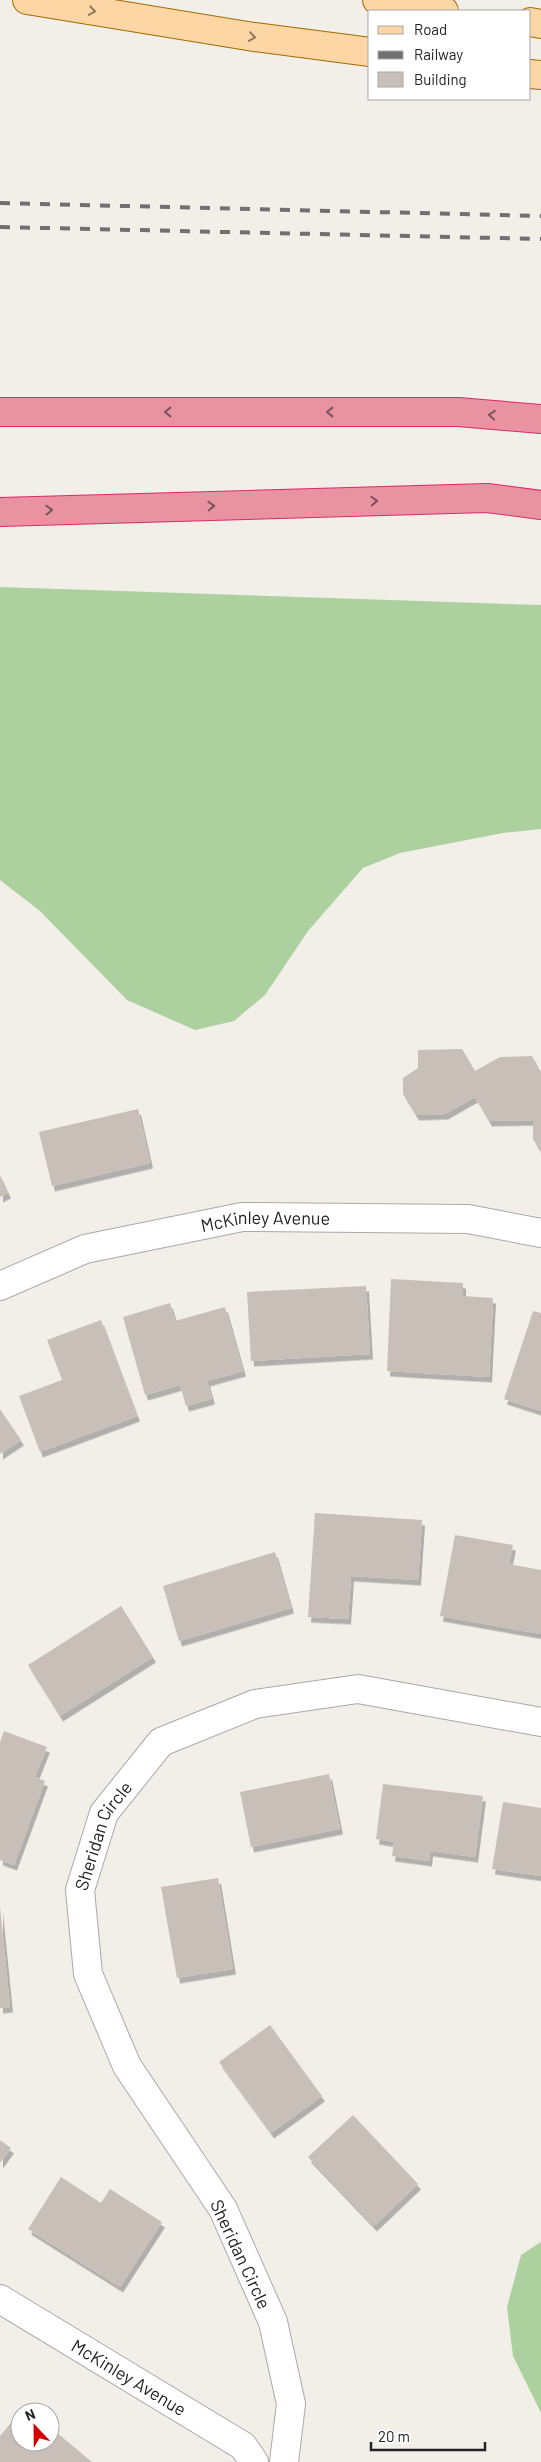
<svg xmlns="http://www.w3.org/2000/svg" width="541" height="2462" font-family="Barlow,sans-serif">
  <defs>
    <filter id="shadow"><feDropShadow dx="3" dy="5.5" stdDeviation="0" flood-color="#0004"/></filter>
  </defs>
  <rect width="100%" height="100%" fill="#f2efe9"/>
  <path fill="#add19e" d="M0,587L541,605V829L503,833L400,853L363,868L308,931L265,995L234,1021L195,1030L127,1000L40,911L0,880Z
    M541,2242V2413L513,2356L507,2307L521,2255Z"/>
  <path fill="#c7bfb8" filter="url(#shadow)" d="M462,1049L475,1071L500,1057L532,1056L541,1072V1152L533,1139V1120L489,1121L475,1097L445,1114L416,1115L403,1094V1078L418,1068V1050Z
    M138,1109L150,1163L52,1186L39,1132Z
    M0,1175L8,1193L0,1197Z
    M391,1279L463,1283V1296L493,1298L489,1377L387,1371Z
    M366,1286L370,1354L251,1361L247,1292Z
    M170,1303L175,1321L225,1307L243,1371L207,1381L212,1399L186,1406L180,1385L145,1395L123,1317Z
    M533,1311L541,1313V1411L504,1399Z
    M101,1320L137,1416L40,1452L19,1396L62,1380L47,1340Z
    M0,1409L21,1440L0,1454Z
    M315,1513L422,1520L418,1580L351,1576L348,1619L308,1617Z
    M455,1535L513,1545L509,1564L541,1570V1634L440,1616Z
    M275,1552L291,1608L179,1641L163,1586Z
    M121,1606L153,1657L60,1716L28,1665Z
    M4,1731L47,1747L35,1777L45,1781L14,1865L0,1860V1742Z
    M329,1774L340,1829L251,1847L240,1792Z
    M383,1784L483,1796L475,1857L430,1851L429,1861L392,1856L394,1842L376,1839Z
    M503,1802L541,1808V1876L492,1869Z
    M218,1878L233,1969L177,1978L161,1887Z
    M0,1907L10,2007L0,2008Z
    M270,2025L322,2096L271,2133L219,2062Z
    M353,2115L418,2184L374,2226L308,2157Z
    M0,2140L11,2148L0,2163Z
    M61,2177L101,2203L110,2189L162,2222L120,2287L28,2229Z
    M20,2412V2442H50V2427L92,2462H0V2436Z"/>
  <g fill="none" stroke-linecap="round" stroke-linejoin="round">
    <g stroke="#a9a9a9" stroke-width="30">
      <g id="minor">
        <path id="s1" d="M0,1286L85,1249L242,1217L468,1219L541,1233"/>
        <path id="s2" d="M0,2299L243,2446L254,2462"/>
        <path id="s3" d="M284,2462L291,2404L273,2322L223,2209L127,2066L88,1974L80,1890L104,1813L161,1742L255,1704L358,1689L541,1722"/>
      </g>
    </g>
    <g stroke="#a06b00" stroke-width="30">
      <path id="primary" d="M27,0L254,37L370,52
        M377,0L444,11
        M530,22L541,24
        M530,74L541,75"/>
    </g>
    <g stroke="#dc2a67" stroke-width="30">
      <path id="motorway" d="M0,412H458L541,419
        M0,512L487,498L541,505"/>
    </g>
    <use href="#minor" stroke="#fff" stroke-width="28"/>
    <use href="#primary" stroke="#fcd6a4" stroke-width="28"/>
    <use href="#motorway" stroke="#e892a2" stroke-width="28"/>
    <path stroke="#707070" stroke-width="4" stroke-dasharray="10 10" stroke-linecap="butt" d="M0,203L541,216
      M0,227L541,239"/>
  </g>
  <defs><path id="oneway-chevron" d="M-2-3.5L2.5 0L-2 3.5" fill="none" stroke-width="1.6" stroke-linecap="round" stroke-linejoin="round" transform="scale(1.25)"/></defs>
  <g stroke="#8f7c63">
    <use href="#oneway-chevron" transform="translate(92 11) rotate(9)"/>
    <use href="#oneway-chevron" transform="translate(252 37) rotate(9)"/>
  </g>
  <g stroke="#7b545c">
    <use href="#oneway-chevron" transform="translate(168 412) rotate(180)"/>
    <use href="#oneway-chevron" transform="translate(330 412) rotate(180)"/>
    <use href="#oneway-chevron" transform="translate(492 415) rotate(-175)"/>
    <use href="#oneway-chevron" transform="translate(374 501) rotate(-2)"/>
    <use href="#oneway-chevron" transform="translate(211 506) rotate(-2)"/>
    <use href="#oneway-chevron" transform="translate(49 510) rotate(-2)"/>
  </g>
  <g text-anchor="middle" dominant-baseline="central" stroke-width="4" stroke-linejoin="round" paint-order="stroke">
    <g font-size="18" fill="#222" stroke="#fff">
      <text stroke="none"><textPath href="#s1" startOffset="276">McKinley Avenue</textPath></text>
      <text stroke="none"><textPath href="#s3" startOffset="682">Sheridan Circle</textPath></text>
      <text transform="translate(241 2254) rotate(65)">Sheridan Circle</text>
      <text stroke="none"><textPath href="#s2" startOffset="151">McKinley Avenue</textPath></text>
    </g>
  </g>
  <rect x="368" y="10" width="162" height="90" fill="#ffffff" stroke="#a7a7a7"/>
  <rect x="378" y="26" width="25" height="8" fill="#fcd6a4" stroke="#a7a7a7"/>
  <text x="414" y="35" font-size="15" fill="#222222">Road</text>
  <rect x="378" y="51" width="25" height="8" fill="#707070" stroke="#a7a7a7"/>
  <text x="414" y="60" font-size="15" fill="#222222">Railway</text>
  <rect x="378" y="72" width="25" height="15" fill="#c7bfb8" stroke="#a7a7a7"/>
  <text x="414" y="85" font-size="15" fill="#222222">Building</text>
  <g transform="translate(35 2427) rotate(338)"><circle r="24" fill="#ffffff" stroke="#a7a7a7"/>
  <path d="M0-4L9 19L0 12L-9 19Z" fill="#d40000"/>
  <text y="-8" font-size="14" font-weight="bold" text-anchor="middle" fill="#222222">N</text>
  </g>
  <path d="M371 2442v8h114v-8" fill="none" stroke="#222222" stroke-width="2.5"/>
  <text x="378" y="2442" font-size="15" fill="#222222" stroke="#ffffff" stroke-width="4" paint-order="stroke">20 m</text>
</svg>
